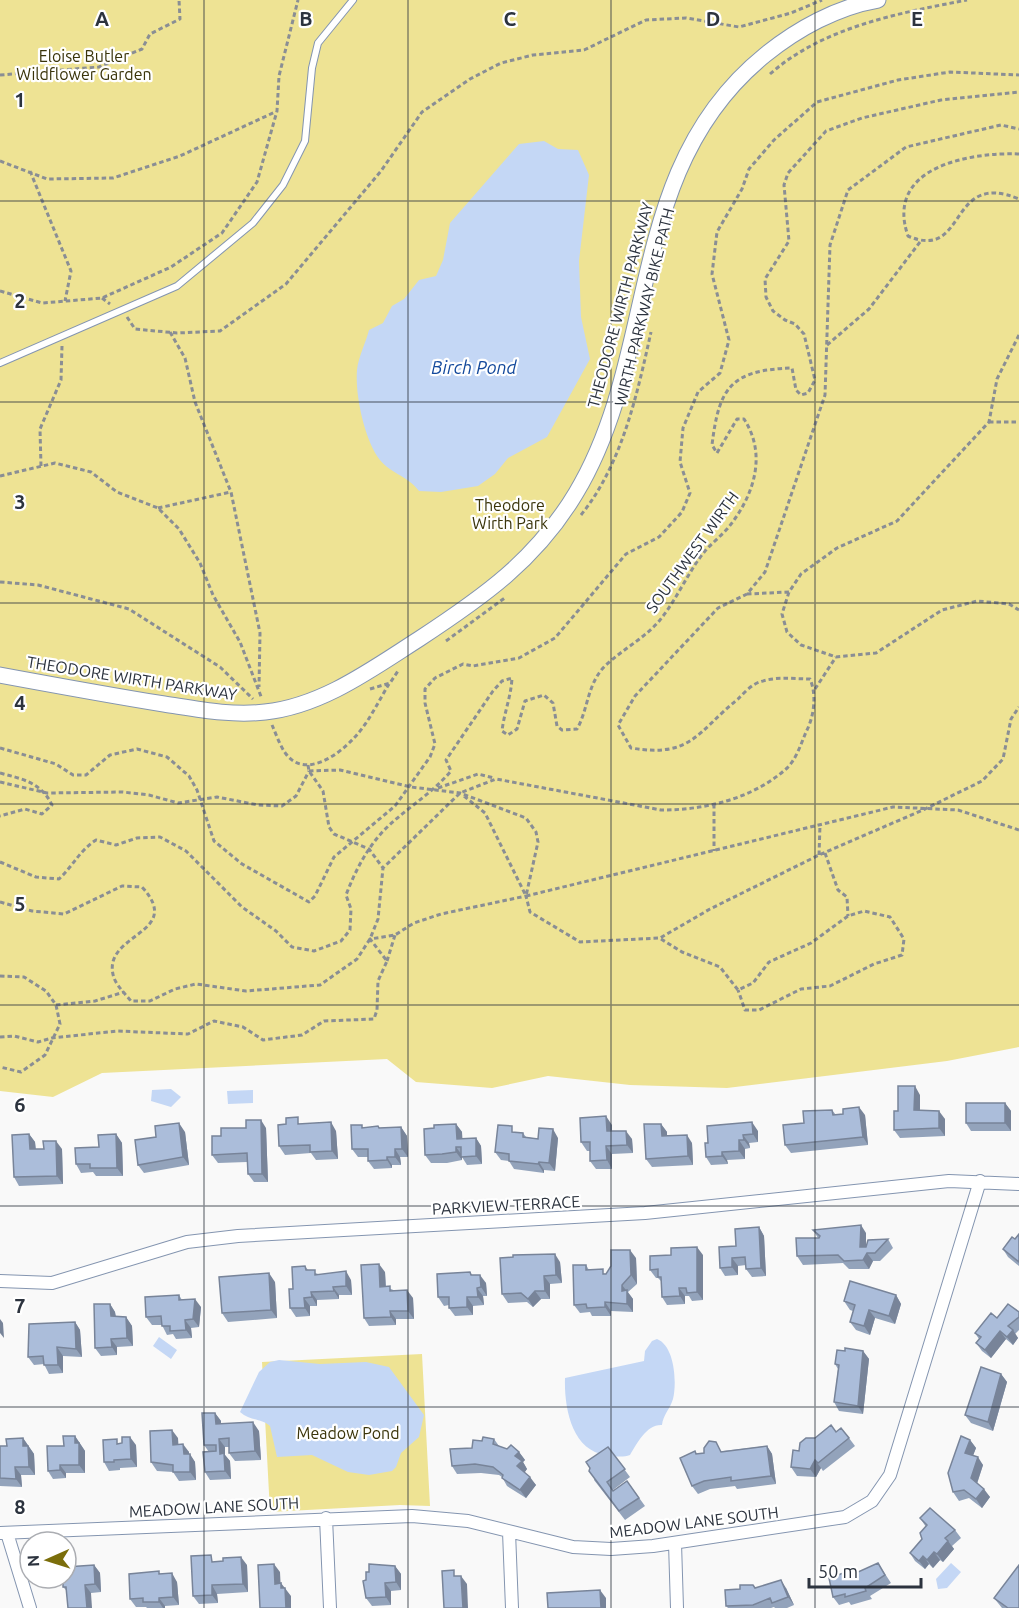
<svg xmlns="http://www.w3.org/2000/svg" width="1019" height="1608" font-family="Ubuntu,sans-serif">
  <rect width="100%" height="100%" fill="#f9f9f9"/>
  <path fill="#eee394" d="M0,0H1019V1047L947,1061L727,1088L630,1085L548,1076L492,1088L416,1082L387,1059L102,1073L53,1097L0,1091Z
    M422,1354L430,1506L400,1505L270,1512L262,1362Z"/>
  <path fill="#c4d7f5" d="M544,141L558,149L578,150L589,175L579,261L581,317L590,359L547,437L508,458L495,474L478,486L441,492L419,491C406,474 389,474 377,456C364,435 355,395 357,370C358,358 366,342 369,330L383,323L392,306L404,299L419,280L436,276L443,260L450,223L519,144Z
    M171,1089L181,1097L171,1107L151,1101L152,1090Z
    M253,1090V1103L228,1104L227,1091Z
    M159,1337L177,1350L171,1359L153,1346Z
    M657,1339C675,1346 677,1383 673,1399C670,1409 663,1415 662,1425C647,1424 637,1443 630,1455C622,1458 614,1456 606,1455C572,1451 564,1408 565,1378L644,1361L645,1351L652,1341Z
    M279,1360L320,1364L366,1362L389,1367L424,1415L419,1437L401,1453L396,1467L392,1471L369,1475L348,1472L312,1455L277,1457L270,1426C261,1418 250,1421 240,1412L259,1372L270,1362Z
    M951,1563L961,1572L947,1588L938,1589L936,1579Z"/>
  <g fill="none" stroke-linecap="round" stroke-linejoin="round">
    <g stroke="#8495b0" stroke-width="8">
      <path id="service" d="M0,363L177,286L253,223L283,185L305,141L312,68L318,43L353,0"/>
    </g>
    <g stroke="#8495b0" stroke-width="14">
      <path id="minor" d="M0,1281L52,1283L187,1242L238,1236L645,1213L949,1181L1019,1184
        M326,1518L330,1608
        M509,1532L512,1608
        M0,1533L412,1516L468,1521L573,1547L611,1549L653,1546L845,1517L872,1501L890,1475L980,1181
        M7,1533L30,1608
        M675,1543L677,1608"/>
    </g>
    <g stroke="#8495b0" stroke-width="17">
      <path id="tertiary" d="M0,675C54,685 109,695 164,704C197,709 231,716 265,712C322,706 372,669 419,639C483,597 536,560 576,493C661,351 624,169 765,55C797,29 837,7 878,0"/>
    </g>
    <path stroke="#8a8e94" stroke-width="3" stroke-dasharray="4.5 3" stroke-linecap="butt" d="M770,74C823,27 899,13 967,0
      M0,75L99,67L142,49L150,34L180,19L179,0
      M1019,154C970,152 884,167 908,236C968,262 947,169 1019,199
      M0,161L47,179L113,178L180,156L275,112
      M30,171L71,271L65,301
      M0,291L42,303L102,298L171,267L222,233L257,182L277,111L279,76L298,0
      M102,298L110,304
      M127,317L135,329L177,333L220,331L286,284L381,171L422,112L470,79L501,63L533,55L584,50L646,20L686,18L739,27L791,13L822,0
      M170,332L185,358L195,402L231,492L260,633L259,687
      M1019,335L997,379L989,422L897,521L837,548L801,574L789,592L782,614L787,632L801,645L836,657L876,653L942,610L977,601L1009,604L1019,610
      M827,345L869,309L920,242
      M989,422H1019
      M41,466L40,429L61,380L62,346
      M0,476L55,463L91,472L117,492L158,508L179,529L200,563L213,595L240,642L262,699
      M158,508L231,492
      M581,515C622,464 637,395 651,332
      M0,582L38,585L129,609L220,667L253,699
      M747,594L789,592
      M446,641L506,597
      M370,689L390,683L398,671
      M815,689L836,657
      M272,725C276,734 280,746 286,754C305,779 338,755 353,739C368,724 378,702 389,684
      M0,748L56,764L73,775H86L110,755L137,749L167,757L189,776L197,790L214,841L242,864L309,902L315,896L334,857L395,806L430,757L435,744L425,703V689L435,678L463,664L473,666L519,658L555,638L626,554L659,537L682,512L690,493L680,462L683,428L698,392L720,373L729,340L712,274L717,232L742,189L749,169L774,140L817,102L898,80L950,72L1019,75
      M308,765L309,771L323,791L329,827L334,834L369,849L383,868
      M309,771L340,770L411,787L460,793L526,818L536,832L538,842L526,896
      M0,773C22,779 41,782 52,805L42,814L25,809L0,816
      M0,782L47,793L123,792L149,795L178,803L217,797L258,805L282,806L296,796L309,771
      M438,788L478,774L494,778
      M464,796L485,813L526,896
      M714,804V851
      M825,853L838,890L847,897L848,916
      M819,855L820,825
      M0,862L36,877L59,879C74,865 79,851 96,840L116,845L137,838L160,837L186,851L242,907L276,931L292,947L314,951L341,941L350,930L351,909L346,895C354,874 364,854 378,837C398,813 429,797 451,771L446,760L493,691L502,681L512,678C511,697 504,713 502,731L508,735L517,729L525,701L544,695L553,703L557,726L562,730L577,729C588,710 587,685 604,667C621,650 644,639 660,620C677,599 688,572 705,551C712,543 721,536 728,528C753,497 768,456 744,419H737L717,453L712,445C719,387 731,370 792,368L796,390L801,395L808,393L815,380L804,334L795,324L785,320L773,311L766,297L765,279L789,241L784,185L788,173L826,131L862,118L941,100L1019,92
      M526,896L893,807L958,810L1019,830
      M0,902L32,911L64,914L122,886L142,887C186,935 99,933 114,978C117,986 126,995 131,1001H150L175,989L196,984L246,991L320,985L357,959L370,939L378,919L383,868L460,793L496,779L661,810C705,810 752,799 786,769C796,760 801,744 806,732C814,717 817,695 810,679C794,679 776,676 760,682C752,684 744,693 738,699C697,732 692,758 631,748L618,725L635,696L718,608L747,594L765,572L825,395L830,245L848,190L906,147L1001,125L1019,129
      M661,939L682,952L720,967L738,990L753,983L769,962L811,943L848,916L864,911L890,917L904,939L902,955L874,964L830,986L801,989L759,1010H745L738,990
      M387,961L395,935
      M0,976L24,977L46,991L56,1005L60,1024L45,1055L21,1072L0,1067
      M56,1005L95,1001L124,992
      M0,1037L14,1036L38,1042L52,1038L117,1031L188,1034L214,1021L243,1027L263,1040L302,1035L324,1021L374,1019L377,1010L378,981L387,961L370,939L395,935L414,923L441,914L526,896L530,912L580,942L660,938L710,909L819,855L925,809L982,781L1003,759L1011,719L1019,707"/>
    <use href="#service" stroke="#fff" stroke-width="6"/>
    <use href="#minor" stroke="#fff" stroke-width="12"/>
    <use href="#tertiary" stroke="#fff" stroke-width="15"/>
  </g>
  <path fill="#93a3bb" d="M920,1095V1111L945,1119V1136L900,1138L894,1130L898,1111Z
    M1005,1103L1011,1111V1131H971L966,1123Z
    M832,1110L836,1115H865L868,1145L791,1153L785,1145L804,1123Z
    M303,1124L336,1131L338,1159L316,1160L311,1153L285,1155L279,1146Z
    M456,1124L462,1132V1139L476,1138L481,1146L482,1164L467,1165L462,1157V1160L447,1163H431L425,1155L434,1128Z
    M661,1124L667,1132V1136L692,1143L693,1165L652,1167L646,1159Z
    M612,1125V1131L632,1139L633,1153L612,1154V1169H596L590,1161V1151H587L581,1142Z
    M378,1126L380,1128L401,1127L407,1136L408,1157H400L401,1165H392V1168L374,1169L368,1161V1157H358L352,1149L364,1128Z
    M266,1128L268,1182H254L248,1174L247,1162L218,1163L212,1155L221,1136Z
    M758,1131V1142L749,1143L750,1148L745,1149V1159L727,1160L728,1164L711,1165L706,1157L708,1143Z
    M185,1132L189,1165L144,1173L138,1165Z
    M516,1132L523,1133L526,1137L538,1139L558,1138L555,1171L544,1170V1173L514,1169L509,1161L501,1160L495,1152Z
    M29,1134L35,1142L36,1149H62L63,1184L19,1186L14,1177Z
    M116,1134L122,1143L123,1176H96L93,1172L81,1173L76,1164Z
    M759,1227L764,1236L766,1276L752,1277L746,1269V1265L738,1266V1275L725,1276L720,1268L736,1246Z
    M813,1230L866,1233V1247L888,1239L893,1248L880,1261H873L869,1269H849L843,1263L803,1265L797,1256L818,1238Z
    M1019,1234V1266L1008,1257L1003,1249L1015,1239Z
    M703,1255V1300L692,1301L689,1296H685V1304L667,1305L662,1297L661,1281L658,1278H656L650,1270Z
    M636,1258L637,1284L628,1292L633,1299V1312L611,1311V1316H592L590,1312L580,1313L574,1305L586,1265L589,1270L606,1274Z
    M560,1262L562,1283L550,1284V1299H541L533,1307L527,1302L508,1303L502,1294Z
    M305,1266L308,1270L318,1274L351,1280L352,1295H339V1299L317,1300V1306H310V1316L296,1317L290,1308L293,1289Z
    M385,1272L386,1287L413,1298L414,1319H396V1325L369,1326L364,1318Z
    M470,1272L472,1275L486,1283L487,1296H483L484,1305L473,1306V1315L455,1316L449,1308V1305L444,1306L438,1297Z
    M275,1282L277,1318L228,1322L222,1313Z
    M179,1295L182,1300L201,1307L199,1327L191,1328L192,1338L176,1339L173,1334L167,1335L162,1325H152L146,1317Z
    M896,1295L901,1304L895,1324L875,1318L870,1335L856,1330L850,1322L853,1311L850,1310L844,1301Z
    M110,1304L115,1312L116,1316L126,1317L132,1326L133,1346L117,1347V1355L101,1356L95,1348Z
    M1019,1312V1330L1015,1334L1018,1338L1013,1345L1006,1339L991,1358L982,1351L976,1343L979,1339L975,1333L997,1318Z
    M75,1322L80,1330L82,1357L63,1356V1373L49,1374L44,1364L34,1365L28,1357Z
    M845,1351H863L869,1359L863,1414L839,1411L834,1402L838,1369L835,1364Z
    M1001,1374L1007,1382L993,1431L971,1423L965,1415Z
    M215,1413L221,1421V1424L259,1431L261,1460L235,1461L229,1453V1447H225V1455L230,1461L231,1479L210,1480L205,1472L209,1452L204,1445Z
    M75,1436L85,1451V1473H66V1478L53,1479L48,1471L64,1446Z
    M23,1438L34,1454L35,1475H21L22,1487L0,1486V1446H7Z
    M178,1438V1444L189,1452V1454L195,1462L196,1480L179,1481L173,1472L157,1471L151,1462Z
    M815,1438H849L855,1446L823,1471L821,1468L816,1477L797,1476L791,1467L799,1451Z
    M494,1439L499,1446L507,1449L519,1452L525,1460L523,1462L527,1469L524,1472L536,1485L526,1498L507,1486L502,1477L499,1475L481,1473L457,1474L452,1466L472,1448L482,1441Z
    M970,1440L976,1448L973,1455L983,1465L977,1484L990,1497L982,1508L969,1498L959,1501L953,1492Z
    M120,1444L136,1445L137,1467L120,1468V1470L109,1471L104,1462Z
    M767,1446L772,1454L776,1484L737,1489L735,1486L710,1489L698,1494L692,1486L695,1451L697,1454Z
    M608,1447L630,1477L613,1490V1491L627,1481L645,1506L625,1520L594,1480Z
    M920,1518L955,1530L961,1538L952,1546L954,1549L943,1562L940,1560L933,1568L929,1564L925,1569L915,1561L910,1553L922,1539L926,1527Z
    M216,1561L247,1565L248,1592L217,1594L218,1603L199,1604L193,1596Z
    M878,1563L891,1583L870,1596L872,1599L851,1605L849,1602L839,1605L833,1597L858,1573Z
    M94,1565L100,1573L101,1592L91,1593L67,1591L63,1587Z
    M395,1566L401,1574V1590L391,1591V1605L372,1606L366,1598V1580L369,1572Z
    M161,1574L177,1582L179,1605L165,1606V1608H147L146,1607H136L130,1599Z
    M753,1585L755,1588H786L794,1605L787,1608H775L774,1607L771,1608H728L726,1606L740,1589Z
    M994,1598L1019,1608H1002Z"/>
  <path fill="#788499" d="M915,1086L920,1095V1119L914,1110Z
    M1005,1103L1011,1111V1131L1005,1123Z
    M859,1107L865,1115L868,1145L863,1137Z
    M939,1111L945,1119V1136L939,1128Z
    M606,1116L612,1125V1140L607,1131Z
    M261,1120L266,1128L268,1182L262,1174Z
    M331,1122L336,1131L338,1159L332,1151Z
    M752,1122L758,1131V1142L753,1134Z
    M179,1123L185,1132L189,1165L183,1157Z
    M456,1124L462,1132L463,1147L457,1139Z
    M661,1124L667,1132V1144L662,1136Z
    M401,1127L407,1136L408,1157L402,1149Z
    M553,1129L558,1138L555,1171L549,1163Z
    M626,1131L632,1139L633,1153L627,1145Z
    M29,1134L35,1142L36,1157L30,1149Z
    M116,1134L122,1143L123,1176L117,1168Z
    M687,1135L692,1143L693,1165L688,1156Z
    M743,1135L749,1143L750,1148L744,1140Z
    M476,1138L481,1146L482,1164L476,1156Z
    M739,1140L745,1149V1159L739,1151Z
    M56,1141L62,1149L63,1184L57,1176Z
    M606,1146L612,1154V1169L607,1160Z
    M456,1147L462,1155V1160L456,1152Z
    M395,1149L400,1157L401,1165L395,1157Z
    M722,1152L727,1160L728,1164L722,1156Z
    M387,1157L392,1165V1168L387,1160Z
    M539,1162L544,1170V1173L538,1164Z
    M861,1225L866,1233V1255L860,1247Z
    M759,1227L764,1236L766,1276L761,1268Z
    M697,1247L703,1255V1300L697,1292Z
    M630,1250L636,1258L637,1284L631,1275Z
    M867,1253L873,1261L869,1269L863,1260Z
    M555,1254L560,1262L562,1283L556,1275Z
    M732,1258L738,1266V1275L732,1267Z
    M379,1264L385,1272L386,1295L380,1287Z
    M346,1271L351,1280L352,1295L346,1286Z
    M269,1273L275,1282L277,1318L271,1310Z
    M480,1275L486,1283L487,1296L481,1287Z
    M544,1276L550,1284V1299L545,1291Z
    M622,1285L633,1299V1312L627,1304L622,1291Z
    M333,1287L339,1295V1299L334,1291Z
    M477,1288L483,1296L484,1305L478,1297Z
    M679,1288L685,1296V1304L680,1296Z
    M407,1290L413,1298L414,1319L408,1311Z
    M535,1291L541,1299L533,1307L528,1299Z
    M311,1292L317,1300V1306L312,1297Z
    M896,1295L901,1304L895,1324L889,1316Z
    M467,1297L473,1306V1315L467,1307Z
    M304,1298L310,1306V1316L305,1308Z
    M195,1299L201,1307L199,1327L193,1319Z
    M605,1302L611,1311V1316L605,1307Z
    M110,1304L115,1312L116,1324L111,1316Z
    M869,1310L875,1318L870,1335L864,1326Z
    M390,1311L396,1319V1325L391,1317Z
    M126,1317L132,1326L133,1346L127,1338Z
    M0,1319L3,1323L4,1338L0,1333Z
    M185,1320L191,1328L192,1338L186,1330Z
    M75,1322L80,1330L82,1357L76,1349Z
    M1013,1330L1018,1338L1013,1345L1007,1337Z
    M1000,1331L1006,1339L991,1358L985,1350Z
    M111,1339L117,1347V1355L112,1347Z
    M57,1347L63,1356V1373L58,1365Z
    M863,1351L869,1359L863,1414L858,1406Z
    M1001,1374L1007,1382L993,1431L988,1422Z
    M215,1413L221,1421V1432L216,1424Z
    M253,1422L259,1431L261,1460L255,1451Z
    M172,1430L178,1438L179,1453L173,1445Z
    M75,1436L85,1451V1473L79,1465L75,1443Z
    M130,1437L136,1445L137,1467L131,1459Z
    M23,1438L34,1454L35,1475L29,1467L23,1446Z
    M219,1439L225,1447V1455L230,1461L231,1479L225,1471L220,1454Z
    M970,1440L976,1448L971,1461L965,1453Z
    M183,1444L189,1452V1462L184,1454Z
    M767,1446L772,1454L776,1484L771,1476Z
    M519,1452L525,1460L523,1462L527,1469L523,1475L517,1466L515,1456Z
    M190,1454L195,1462L196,1480L190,1472Z
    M978,1457L983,1465L976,1486L971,1478Z
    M815,1460L821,1468L816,1477L810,1469Z
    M60,1465L66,1473V1478L60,1470Z
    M15,1467L21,1475L22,1487L16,1479Z
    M530,1477L536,1485L526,1498L520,1490Z
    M984,1489L990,1497L982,1508L976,1499Z
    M948,1541L954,1549L943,1562L937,1554Z
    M934,1552L940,1560L933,1568L927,1560Z
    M923,1556L929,1564L925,1569L919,1561Z
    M241,1557L247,1565L248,1592L243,1584Z
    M274,1564L280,1572L281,1592L275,1584Z
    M94,1565L100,1573L101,1592L95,1584Z
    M395,1566L401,1574V1590L396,1582Z
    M172,1573L177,1582L179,1605L173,1597Z
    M461,1576L467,1584L468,1608H463Z
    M781,1580L786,1588L794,1605L788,1597Z
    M281,1583L291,1596V1608H286L281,1588Z
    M385,1583L391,1591V1605L386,1597Z
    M85,1585L91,1593L92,1608H87Z
    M212,1585L217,1594L218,1603L212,1595Z
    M600,1590L606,1598V1608H601Z
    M159,1598L165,1606V1608H163L159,1602Z"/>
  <path fill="#abbdda" stroke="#788499" stroke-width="1.5" d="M898,1086H915L914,1110L939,1111V1128L894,1130V1111H898Z
    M966,1103H1005V1123H966Z
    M859,1107L863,1137L785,1145L783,1125L804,1123L803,1111L832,1110L833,1115L843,1114V1109Z
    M606,1116L607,1131H626L627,1145L606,1146L607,1160L590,1161V1142H581L580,1118Z
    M298,1117V1124L331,1122L332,1151L310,1152V1145L279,1146L278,1125L286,1124V1118Z
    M246,1120H261L262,1174H248L247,1153L212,1155V1136H221V1128H246Z
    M752,1122L753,1134L743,1135L744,1140H739V1151L722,1152V1156L706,1157L705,1143H708L707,1126Z
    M179,1123L183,1157L138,1165L135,1140L156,1137L155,1126Z
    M456,1124L457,1139L476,1138V1156L461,1157V1147H456V1152L442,1154L425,1155L424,1129L434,1128V1125Z
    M644,1124H661L662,1136L687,1135L688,1156L646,1159Z
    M351,1125H362V1128L378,1126L379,1128L401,1127L402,1149H395V1157H387V1160L368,1161V1149H352Z
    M498,1125L512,1126V1132L523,1133V1137L538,1139L539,1128L553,1129L549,1163L539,1162L538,1164L509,1161V1154L495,1152Z
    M29,1134L30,1149H44L43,1141H56L57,1176L14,1177L12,1135Z
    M116,1134L117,1168H90V1164H76L75,1148L99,1147L98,1135Z
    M861,1225L860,1247H866L868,1240L888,1239L875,1253H867L863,1260L844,1261L838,1255L797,1256L796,1238H819L820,1236L813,1230Z
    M759,1227L761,1268L746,1269L745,1257L732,1258V1267L720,1268L719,1247L736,1246L735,1229Z
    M1019,1234V1262L1003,1249L1012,1237L1015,1239Z
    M697,1247V1292L687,1293L686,1288H679L680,1296L662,1297L661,1277H658V1269L650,1270V1256L671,1255V1248Z
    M611,1250H630L631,1275L622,1285V1291L627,1290V1304L605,1302V1307L587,1308L586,1304L574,1305L573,1265H586V1270L603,1269V1274H606L611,1266Z
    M555,1254L556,1275L544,1276L545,1291H535L528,1299L521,1293L502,1294L500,1258L513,1257V1255Z
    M379,1264L380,1287L390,1286V1291L407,1290L408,1311H390L391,1317L364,1318L361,1265Z
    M305,1266L306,1270H315V1275L346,1271V1286L333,1287L334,1291L311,1292L312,1297L304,1298L305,1308H290L289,1289H293L292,1267Z
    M470,1272L471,1275H480L481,1287L477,1288L478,1297H467V1307L449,1308V1297H438L437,1274Z
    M269,1273L271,1310L222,1313L219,1277Z
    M850,1281L896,1295L889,1316L869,1310L864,1326L850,1322L855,1305L844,1301Z
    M179,1295V1300L195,1299L193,1319L185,1320L186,1330L170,1331V1326H162L161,1316L146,1317L145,1297Z
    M94,1304H110L111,1316L126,1317L127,1338L111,1339L112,1347L95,1348Z
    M1008,1304L1019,1312V1317L1008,1326L1013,1330L1007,1337L1000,1331L985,1350L976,1343L981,1337L975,1333L991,1313L997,1318Z
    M75,1322L76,1349L57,1347L58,1365H44L43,1356L28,1357L29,1324Z
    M845,1348L863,1351L858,1406L834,1402L839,1365L835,1364L837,1350L845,1351Z
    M981,1367L1001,1374L988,1422L965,1415Z
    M202,1413H215L216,1424L253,1422L255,1451L229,1453V1438L219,1439L220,1454L224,1453L225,1471L205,1472L203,1452L216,1451V1445H204Z
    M831,1425L836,1432L841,1428L849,1438L818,1463L815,1460L810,1469L791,1467L793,1450L799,1451L800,1443L806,1438H815Z
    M172,1430L173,1445L183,1444L184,1454H190V1472H173V1465L151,1462L150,1431Z
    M63,1436H75V1443H79V1465H60V1470L48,1471L47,1446H64Z
    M961,1436L970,1440L965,1453L978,1457L971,1478L984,1489L976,1499L964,1490L953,1492L948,1473Z
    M122,1437H130L131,1459L114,1460V1462H104L103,1440L117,1439V1444L122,1443Z
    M483,1437L494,1439L493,1444L507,1449L511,1445L519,1452L515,1456L522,1461L517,1466L530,1477L520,1490L502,1478L503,1475L493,1467L475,1464L452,1466L450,1449L472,1448L473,1440L482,1441Z
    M23,1438V1446H28L29,1467H15L16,1479L0,1478V1446H7L6,1439Z
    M709,1441L716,1442L721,1452L767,1446L771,1476L731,1481V1477L704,1481L692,1486L680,1458L695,1451L696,1454L704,1453V1448Z
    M608,1447L625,1469L607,1482L613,1491L627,1481L639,1498L619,1511L589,1471L590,1468L586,1462Z
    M930,1508L955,1530L945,1538L948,1541L937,1554L934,1552L927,1560L923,1556L919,1561L910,1553L922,1539L920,1533L927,1525L920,1518Z
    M211,1555L212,1562L223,1561V1558L241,1557L243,1584L212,1585V1595L193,1596L191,1556Z
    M878,1563L885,1575L865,1588L866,1591L845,1597V1594L833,1597L829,1578L855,1569L856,1573Z
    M274,1564L275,1584L281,1583V1588H285L286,1608H260L258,1565Z
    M369,1564L395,1566L396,1582L385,1583L386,1597L366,1598L363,1581L366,1580V1572H369Z
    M94,1565L95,1584L85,1585L87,1608H68L66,1587H63V1578H66V1567Z
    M1019,1565V1608H1008L994,1598Z
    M454,1570V1576H461L463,1608H444L442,1571Z
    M159,1571V1574L172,1573L173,1597L159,1598V1602H143V1598L130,1599L129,1574Z
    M781,1580L788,1597L772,1603L770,1598L753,1605L726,1606L725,1590L740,1589V1585H753L755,1588Z
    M600,1590L601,1608H548L547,1593Z"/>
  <path fill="none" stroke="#2c333e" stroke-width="1.5" stroke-opacity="0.55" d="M204,0V1608M408,0V1608M611,0V1608M815,0V1608M0,201H1019M0,402H1019M0,603H1019M0,804H1019M0,1005H1019M0,1206H1019M0,1407H1019"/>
  <g text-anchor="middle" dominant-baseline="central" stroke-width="4.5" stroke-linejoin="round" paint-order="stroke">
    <g font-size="16" fill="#3a340a" stroke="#fff">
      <text x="84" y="56">Eloise Butler<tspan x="84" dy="18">Wildflower Garden</tspan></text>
      <text x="510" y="505">Theodore<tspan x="510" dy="18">Wirth Park</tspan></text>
      <text x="348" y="1433">Meadow Pond</text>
    </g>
    <g font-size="16" fill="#2c333e" stroke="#fff">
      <text transform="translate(620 305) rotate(-75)">THEODORE WIRTH PARKWAY</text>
      <text transform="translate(644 307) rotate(-76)">WIRTH PARKWAY BIKE PATH</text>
      <text transform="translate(692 552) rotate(-54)">SOUTHWEST WIRTH</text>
      <text transform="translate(132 678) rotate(9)">THEODORE WIRTH PARKWAY</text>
      <text transform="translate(506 1205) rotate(-3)">PARKVIEW TERRACE</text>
      <text transform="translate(214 1507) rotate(-3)">MEADOW LANE SOUTH</text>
      <text transform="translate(694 1522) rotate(-7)">MEADOW LANE SOUTH</text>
    </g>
    <g font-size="18" font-style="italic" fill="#13499c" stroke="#fff">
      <text x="474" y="367">Birch Pond</text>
    </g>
  </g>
  <g font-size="20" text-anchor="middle" font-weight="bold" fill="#2c333e" stroke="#fff" stroke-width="4.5" stroke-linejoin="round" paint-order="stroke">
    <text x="102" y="26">A</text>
    <text x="306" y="26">B</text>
    <text x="510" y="26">C</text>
    <text x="713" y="26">D</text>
    <text x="917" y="26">E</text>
    <text x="20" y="107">1</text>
    <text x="20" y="308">2</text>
    <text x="20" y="509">3</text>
    <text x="20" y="710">4</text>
    <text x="20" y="911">5</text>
    <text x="20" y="1112">6</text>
    <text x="20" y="1313">7</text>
    <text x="20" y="1514">8</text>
  </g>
  <g transform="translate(48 1560) rotate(267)"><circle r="28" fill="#ffffff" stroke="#abadb2" stroke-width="1.5"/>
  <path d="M0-4.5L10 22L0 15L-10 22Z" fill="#7b6e0b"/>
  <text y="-9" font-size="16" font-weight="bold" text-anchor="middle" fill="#2c333e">N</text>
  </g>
  <path d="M809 1578v9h112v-9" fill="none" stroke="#2c333e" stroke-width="3"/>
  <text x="818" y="1578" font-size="18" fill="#2c333e" stroke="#ffffff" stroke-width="4.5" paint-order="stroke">50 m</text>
</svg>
